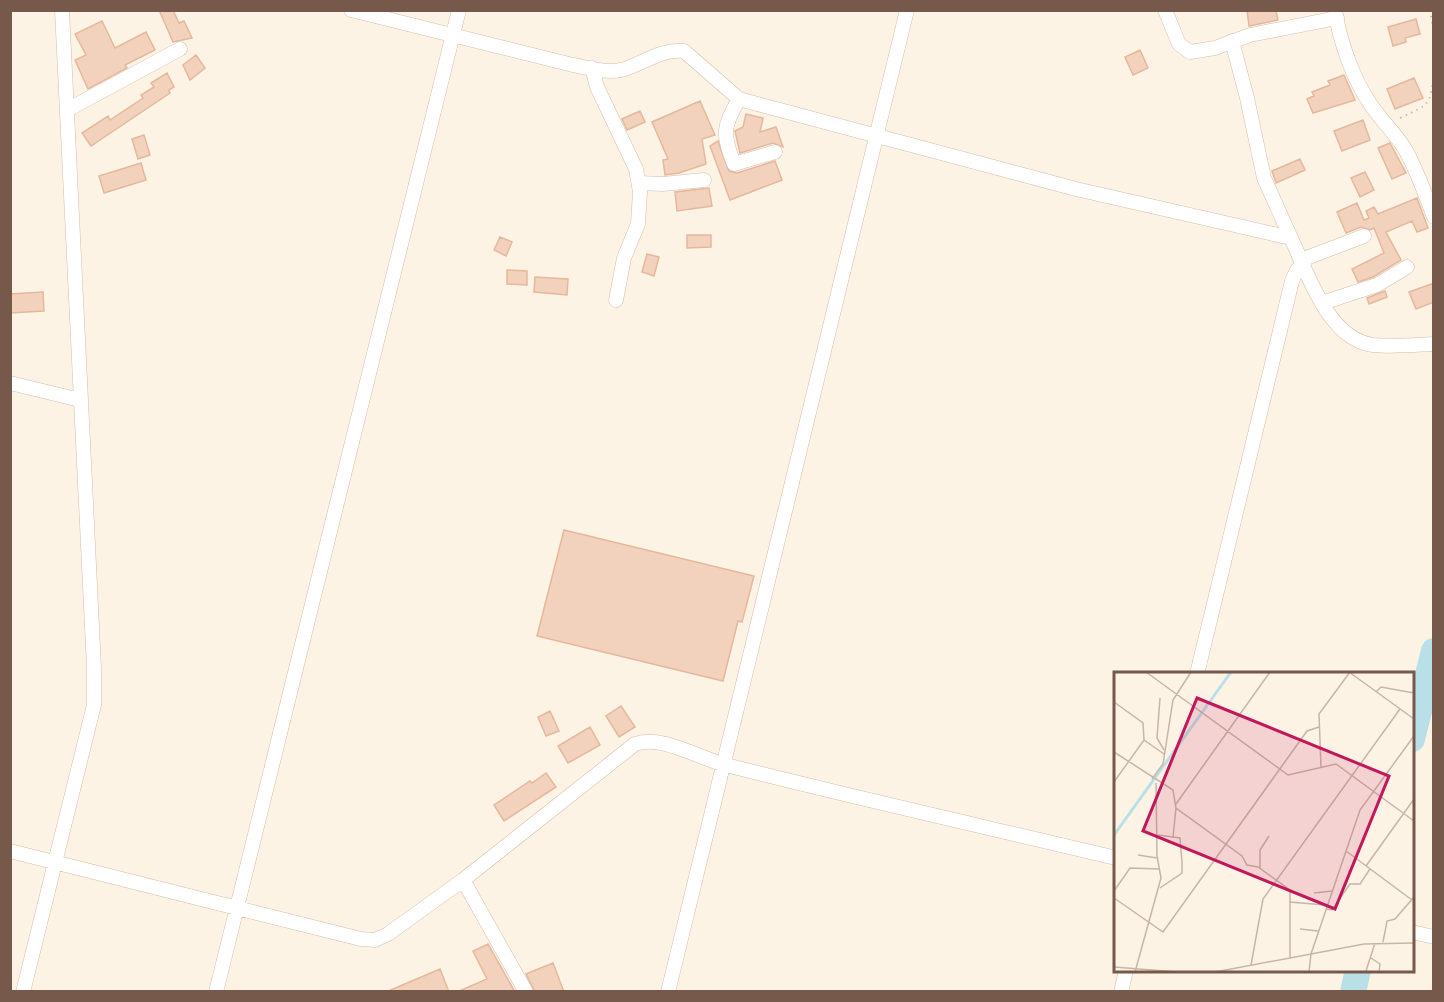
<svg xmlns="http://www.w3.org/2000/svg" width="1444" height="1002" font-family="'PT Sans Narrow',sans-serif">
  <rect width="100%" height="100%" fill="#fdf3e5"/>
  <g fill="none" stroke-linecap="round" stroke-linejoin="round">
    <path stroke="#b9e0e7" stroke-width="26" d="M1412,739L1434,651
      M1353,992L1358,970"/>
  </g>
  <path fill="#f2d2bc" stroke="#e5b89c" stroke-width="1.5" d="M159,10H173L179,23L184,21L192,38L173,42Z
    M1247,10H1276L1278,20L1249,26Z
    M1416,19L1420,34L1405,38L1406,42L1393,46L1388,27Z
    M102,21L115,48L146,32L155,50L125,65L127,68L88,89L75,60L86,55L75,34Z
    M1140,50L1148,68L1133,75L1125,57Z
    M196,55L205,68L190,80L183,65Z
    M167,73L174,87L169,90L170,93L91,146L82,133L108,116L110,120L143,98L141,95L154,87L151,83Z
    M1344,75L1355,100L1313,113L1307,99L1314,96L1312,92L1330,85L1328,81Z
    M1414,78L1423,98L1395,109L1387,89Z
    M700,101L715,135L702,139L706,164L679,173L665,175L663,160L668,159L652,122Z
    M640,111L645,122L627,130L622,119Z
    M746,114L763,118L760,132L776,127L783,147L773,143L740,153L735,131L743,127Z
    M1363,120L1370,140L1342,151L1334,131Z
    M144,135L150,155L138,159L132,139Z
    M718,141L729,171L737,173L775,161L782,180L730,200L710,146Z
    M1390,143L1406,173L1392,179L1378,148Z
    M1300,159L1305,170L1276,183L1272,171Z
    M141,163L146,180L104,193L99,176Z
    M1365,172L1374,190L1360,197L1351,178Z
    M709,188L712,206L677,211L675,192Z
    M1417,198L1428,228L1417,232L1412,221L1386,232L1401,260L1373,277L1358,282L1352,269L1384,253L1374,228L1370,230L1361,227L1346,233L1337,212L1357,203L1364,220L1369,218L1366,211L1374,207L1378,214Z
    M687,235H711V247L687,248Z
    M500,237L512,242L506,256L494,250Z
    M647,254L659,257L654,276L642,272Z
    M507,270L527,271V285L507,284Z
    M535,277L568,279L567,295L534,292Z
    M1434,283V302L1416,309L1409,292Z
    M1385,291L1387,297L1369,304L1367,298Z
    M43,292L44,311L10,313V294Z
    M564,530L754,576L742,622L738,621L723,681L537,636Z
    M621,706L635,727L619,737L606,716Z
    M550,711L559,731L546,736L538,717Z
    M590,727L600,745L568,763L558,746Z
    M546,773L556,787L504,821L494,805L530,781L532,783Z
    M488,944L515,992H457L487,979L473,951Z
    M553,963L564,992H535L526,974Z
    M440,969L449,992H386Z"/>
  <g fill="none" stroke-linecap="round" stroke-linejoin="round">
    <g stroke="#d0bdae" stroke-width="15">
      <path id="minor" d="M351,10L573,65C590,68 608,74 625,69C645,62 662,49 684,51L739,99L1076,189L1291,238C1308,274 1328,339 1373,345C1392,347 1414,345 1434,344
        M1165,10L1179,44L1190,52L1215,48L1250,35L1337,18
        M1335,10C1340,42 1353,79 1371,105C1381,120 1395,133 1405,149C1417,170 1425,194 1434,217
        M1232,41L1247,98L1264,178L1291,238
        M592,68L597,87L636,169L640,192L638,224L624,258L616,300
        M739,99C723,127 722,133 734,164L775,152
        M67,110L180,49
        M639,183L663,184L704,180
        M1301,260L1364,236
        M1322,303L1377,285L1407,267
        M10,383L80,400
        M1197,674L1292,281L1297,270L1304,264
        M10,851L361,939L375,940L388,934L463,880L635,744C661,734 700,759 726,765C855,798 986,827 1116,858
        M463,880L526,992
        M1412,932L1434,937
        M23,992L94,705V668L62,10
        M216,992L459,10
        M668,992L907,10
        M1121,992L1126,970"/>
    </g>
    <path stroke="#d7b59f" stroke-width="2" stroke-dasharray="1.5 4.5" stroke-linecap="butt" d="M1430,10L1434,33
      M1400,118C1430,104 1430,106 1434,73"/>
    <use href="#minor" stroke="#fff" stroke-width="14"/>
  </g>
  <g transform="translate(1114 672)">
    <rect width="300" height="300" fill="#fdf3e5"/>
    <path fill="none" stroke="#b9e0e7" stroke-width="3" d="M0,163L117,0"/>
    <path fill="none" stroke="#c7b5a7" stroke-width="1.5" d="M32,0L174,103L222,92L300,149M235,0L300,47M262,20L267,15L300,21M46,26L43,66L50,78M0,30L29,51L30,68L0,110M30,68L50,82M0,80L59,118L62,136L128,184L133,193L144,195L176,218V286M207,95L205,42L236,0M38,107L49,92L59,28L77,0M62,132L156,0M44,163L66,166L68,190V201L46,216M59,165L62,136M232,179L298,228M24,183L43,186M252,194L300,127M146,196V178L155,164M0,219L16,196L45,197M200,221L218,219M0,226L49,260L193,59L205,55M175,230L212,233M212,237L218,238L236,212H246L256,197M186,257L204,259M269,270L273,249L281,247L300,225M257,286L266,292L265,300M137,293L149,227L286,37M0,295L63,300M252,299L261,271M21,300L47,206L43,184L42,111M101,300L250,272L300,271M195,300L197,282L246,138L300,64"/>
    <path fill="#c2185b" fill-opacity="0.15" stroke="#c2185b" stroke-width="3" d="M83,26L275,104L221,237L29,159Z"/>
    <rect width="300" height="300" fill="none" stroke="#76594a" stroke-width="3"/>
  </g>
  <rect width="1444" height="1002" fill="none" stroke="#76594a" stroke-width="24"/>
</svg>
